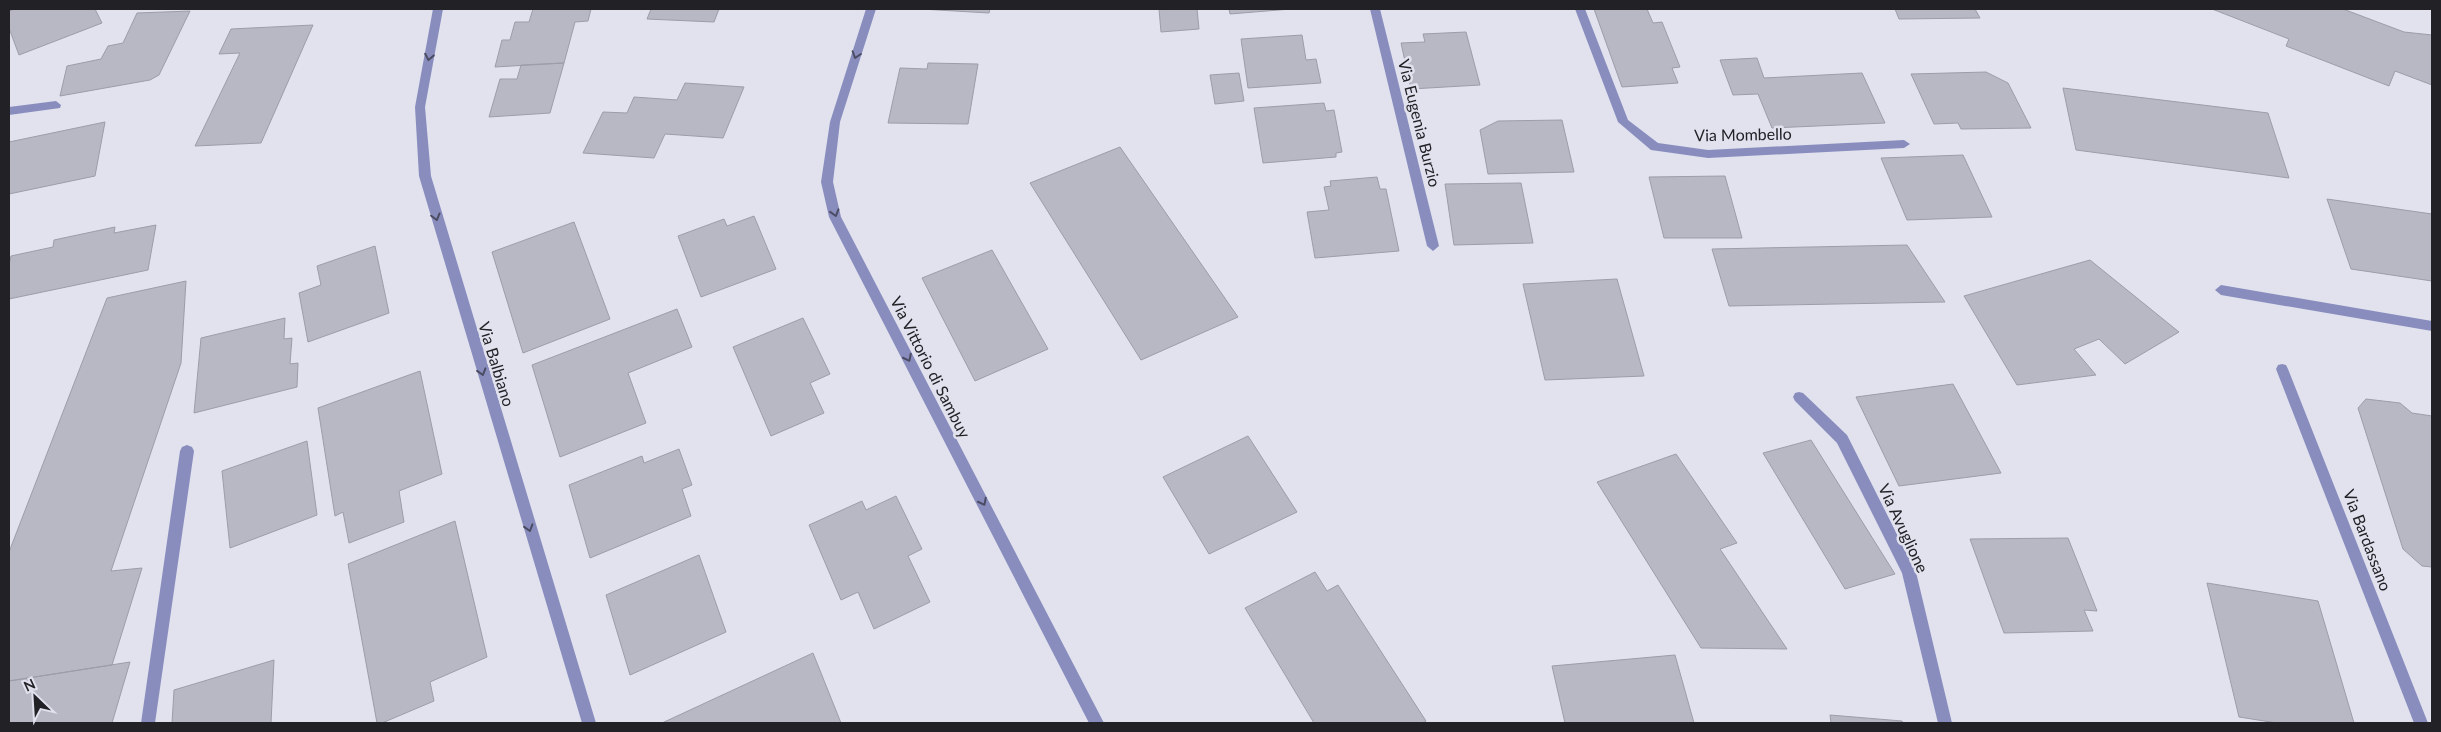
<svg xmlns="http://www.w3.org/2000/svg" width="2441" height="732" font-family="Lato,sans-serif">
  <rect width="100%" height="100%" fill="#e1e2ee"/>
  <path fill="#b7b8c4" stroke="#9c9da8" d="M15,9H95L102,23L19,55L9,28V11Z
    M533,9H591L588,21L575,22L564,63L495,67L502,40H510L515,22H529Z
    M651,9H719L714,22L647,19Z
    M921,9H990L989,13Z
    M1159,9H1197L1199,29L1161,32Z
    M1229,9H1291L1230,14Z
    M1594,9H1647L1653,23L1662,22L1680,67L1672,68L1678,83L1622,87Z
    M1895,9H1975L1980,18L1899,19Z
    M2212,9H2343L2404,32L2432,35V85L2395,71L2389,86L2286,46L2289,39Z
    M190,11L159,75L150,80L60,96L67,66L101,59L108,46L123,43L137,13Z
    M313,25L261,143L195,146L240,53L219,54L231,29Z
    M1466,32L1480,85L1411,89L1401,43L1425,42L1423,34Z
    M1302,35L1306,60L1316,59L1321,83L1248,88L1241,39Z
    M1757,58L1764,78L1862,73L1885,123L1772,128L1758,94L1733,95L1720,60Z
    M564,63L550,113L489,117L500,79H517L521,65Z
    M928,63L978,64L968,124L888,123L900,68L927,69Z
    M1986,72L2008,83L2031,128L1961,129L1958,123L1934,124L1911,74Z
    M1239,73L1244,101L1215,104L1210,75Z
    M685,83L744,87L723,138L665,134L654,158L583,153L603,112L627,113L634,97L677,100Z
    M2063,88L2268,113L2289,178L2076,150Z
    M1324,103L1326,111L1334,110L1342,152L1336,153V157L1263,163L1254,108Z
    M1562,120L1574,172L1488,174L1480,130L1498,121Z
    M105,122L95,176L9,194V142Z
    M1120,147L1238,317L1141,360L1030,183Z
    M1963,155L1992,217L1907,220L1881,158Z
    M1725,176L1742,238H1664L1649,177Z
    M1377,177L1380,189H1386L1399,251L1315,258L1307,212L1329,210L1324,187L1331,186L1330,181Z
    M1521,183L1533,243L1454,245L1445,184Z
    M2327,199L2432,214V281L2351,269Z
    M754,216L776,269L701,297L678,236L724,219L727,226Z
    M574,222L610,319L523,353L492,252Z
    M156,225L148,270L9,299V265L11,256L53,247L54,240L115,227L114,233Z
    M1907,245L1945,302L1729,306L1712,249Z
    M375,246L389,313L308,342L299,293L321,285L317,266Z
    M992,250L1048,349L975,381L922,278Z
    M2090,260L2179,332L2125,364L2099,339L2074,349L2096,375L2017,385L1964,296Z
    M1617,279L1644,376L1545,380L1523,284Z
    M186,281L181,363L111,571L142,568L112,665L9,681V552L107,298Z
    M677,309L692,347L628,373L646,423L560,457L532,365Z
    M285,318L284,339L292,338L290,364L298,363L297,387L194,413L201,338Z
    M803,318L830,374L810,383L824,413L771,436L733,347Z
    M420,371L442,474L399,491L404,522L349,543L343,512L335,516L318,408Z
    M1953,384L2001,473L1899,486L1856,397Z
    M2366,399L2400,403L2412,413L2432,416V567L2422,566L2403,549L2358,408Z
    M1248,436L1297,512L1209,554L1163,477Z
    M1811,440L1895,574L1845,589L1763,453Z
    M307,441L317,515L230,548L222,471Z
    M679,449L692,485L682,489L691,516L590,558L569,485L642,456L644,463Z
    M1676,454L1737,543L1720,549L1787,649L1701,648L1597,482Z
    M896,496L922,549L908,556L930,602L874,629L858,592L841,600L809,525L862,501L866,510Z
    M455,521L487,657L430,682L434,701L382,723H377L348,564Z
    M2068,538L2097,611L2084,610L2093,631L2004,633L1970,539Z
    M699,555L726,632L630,675L606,595Z
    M1315,572L1327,591L1338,585L1426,721L1422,723H1314L1245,608Z
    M2207,583L2318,601L2354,723H2277L2239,717Z
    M813,653L841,723H662Z
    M1675,655L1694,723H1565L1552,666Z
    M274,660L271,723H172L174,690Z
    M130,662L112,723H9V681Z
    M1830,715L1902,721L1903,723H1831Z"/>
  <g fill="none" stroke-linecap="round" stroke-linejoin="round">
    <path fill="#898dbe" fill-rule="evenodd" d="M56,101L61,105L60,108L9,115V107Z
      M2221,285L2432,321V331L2221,295L2215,290Z
      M187,445L192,447L194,451L155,723H141L180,451L182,447Z"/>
    <path fill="#898dbe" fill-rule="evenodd" d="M433,9H443L425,107L431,176L596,723H582L419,176L415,107Z
      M866,9H876L840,122L833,182L841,217L1104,723H1089L829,217L821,182L830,122Z
      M1370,9H1380L1439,246L1433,251L1427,246Z
      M1575,9H1585L1628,120L1658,143L1708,150L1904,140L1910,144L1904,148L1708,158L1651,150L1618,122Z
      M2282,364L2286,365L2288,369L2428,723H2414L2276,369L2278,365Z
      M1799,392L1803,393L1847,435L1916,572L1952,723H1938L1902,573L1837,443L1795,401L1793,397L1795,393Z"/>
  </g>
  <defs><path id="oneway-chevron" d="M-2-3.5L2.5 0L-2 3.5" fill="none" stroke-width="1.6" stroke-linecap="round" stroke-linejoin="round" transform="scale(1.25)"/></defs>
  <g stroke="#4b4c63">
    <use href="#oneway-chevron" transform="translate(856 55) rotate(108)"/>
    <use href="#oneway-chevron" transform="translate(429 57) rotate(101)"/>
    <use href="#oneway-chevron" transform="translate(835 213) rotate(73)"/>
    <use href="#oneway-chevron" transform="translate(436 217) rotate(75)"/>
    <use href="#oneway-chevron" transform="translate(908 358) rotate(63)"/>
    <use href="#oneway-chevron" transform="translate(482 372) rotate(73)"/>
    <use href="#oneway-chevron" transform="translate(983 502) rotate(63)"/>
    <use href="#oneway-chevron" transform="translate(529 528) rotate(73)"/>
  </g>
  <g text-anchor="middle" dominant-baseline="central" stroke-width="5" stroke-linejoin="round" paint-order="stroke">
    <g font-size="16" fill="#212126" stroke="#e1e2ee">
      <text transform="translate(1420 123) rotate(76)">Via Eugenia Burzio</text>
      <text transform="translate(1743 134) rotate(-1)">Via Mombello</text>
      <text transform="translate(497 364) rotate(73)">Via Balbiano</text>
      <text transform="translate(931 367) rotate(63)">Via Vittorio di Sambuy</text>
      <text transform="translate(1904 528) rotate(65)">Via Avuglione</text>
      <text transform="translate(2368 540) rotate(69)">Via Bardassano</text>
    </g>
  </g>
  <rect width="2441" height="732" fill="none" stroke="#212126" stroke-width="20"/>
  <g transform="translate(35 697) rotate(335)" stroke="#e1e2ee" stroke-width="4" paint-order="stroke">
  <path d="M0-4L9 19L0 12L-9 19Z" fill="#212126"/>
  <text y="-8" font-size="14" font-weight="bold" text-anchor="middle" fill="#212126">N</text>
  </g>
</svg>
